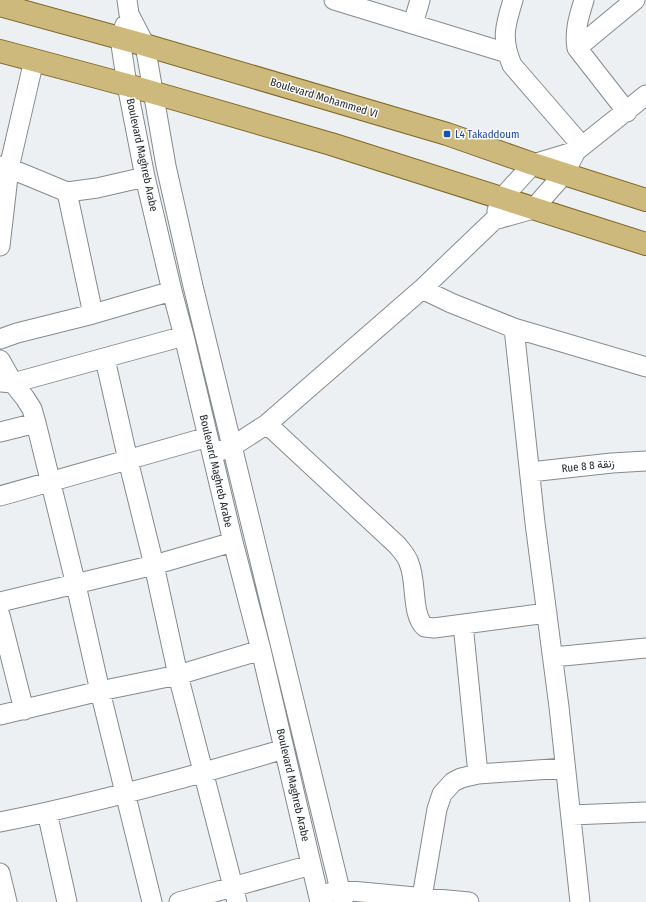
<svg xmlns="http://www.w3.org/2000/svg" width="646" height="902" font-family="'Fira Sans Condensed',Vazirmatn,sans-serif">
  <rect width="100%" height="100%" fill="#ecf0f3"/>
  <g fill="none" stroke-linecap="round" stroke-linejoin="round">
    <g stroke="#878a8d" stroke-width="21">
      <path id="minor" d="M127,0L129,14L145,45L166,166L193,286L343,902
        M334,0L507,53
        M513,0C505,26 501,39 512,65L582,146
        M584,0C579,16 574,32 577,48L627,112
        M413,24L420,0
        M125,25L120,38L127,85L145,177L172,291L184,336L233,542L261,650L320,902
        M577,48L635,0
        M0,166L9,168L67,192L97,188L145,177
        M67,192L93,314
        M497,211L501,199L533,164L576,151L646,95
        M0,246L9,168L34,60
        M422,289L451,303L514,328L646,367
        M514,328L535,523L559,707L580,902
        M0,339L17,333L93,314L172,291
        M105,359L128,460L154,565L178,675L237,902
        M0,360L13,383L25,398L32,409L36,423L76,585L100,691L152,902
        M1,382L13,383L184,336
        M267,424L397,545C402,551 407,556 409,563C417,581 411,615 425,627L434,628L547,613
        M0,432L36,423
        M222,450L233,446L267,424L422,289L494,220L533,209L564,174L576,151
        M530,472L612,463L646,461
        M0,496L208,437
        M0,602L154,565L233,542
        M0,615L24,710
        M463,624L478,774
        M553,657L646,648
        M0,715L100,691L178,675L261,650
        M47,812L67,902
        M571,815L646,812
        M0,822C96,803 190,777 284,749
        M0,873L7,902
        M329,893L340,890L469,902
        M422,897L437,809L442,794L453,782L461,778L478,774L565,768
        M179,902L311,865"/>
    </g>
    <g stroke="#7e6828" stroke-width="24">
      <path id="major" d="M0,5L145,45L447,134L533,164L646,200
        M0,51L127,85L331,144L646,244"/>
    </g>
    <use href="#minor" stroke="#fff" stroke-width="19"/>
    <use href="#major" stroke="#ceb97d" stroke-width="22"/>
  </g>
  <rect fill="#1a4fb4" stroke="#fbfdff" stroke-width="1.5" x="443" y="130" width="8" height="8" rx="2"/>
  <g text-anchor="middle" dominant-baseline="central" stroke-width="3" stroke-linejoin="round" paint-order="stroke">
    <g font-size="11" fill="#262729" stroke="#fbfdff">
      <text transform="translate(324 98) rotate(17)">Boulevard Mohammed VI</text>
      <text transform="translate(142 155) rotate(78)">Boulevard Maghreb Arabe</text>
      <text transform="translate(588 466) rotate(-6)">Rue 8 8 زنقة</text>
      <text transform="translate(216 471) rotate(77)">Boulevard Maghreb Arabe</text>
      <text transform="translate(293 785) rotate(77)">Boulevard Maghreb Arabe</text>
    </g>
    <g font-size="11" fill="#164399" stroke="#fbfdff" text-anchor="start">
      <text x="455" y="134">L4 Takaddoum</text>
    </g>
  </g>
</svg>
